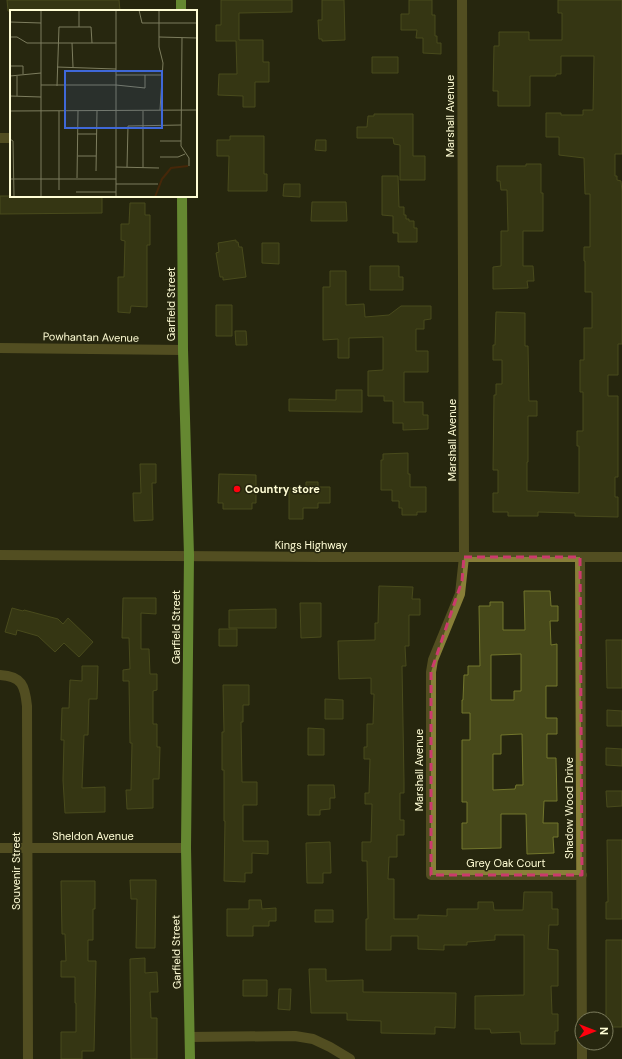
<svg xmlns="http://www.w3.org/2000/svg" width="622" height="1059" font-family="'DM Sans',sans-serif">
  <rect width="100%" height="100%" fill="#27270f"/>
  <path fill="#47491a" stroke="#72762c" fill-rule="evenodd" d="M7,0H119L120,11H8Z
    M221,0H292V12L239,13V40H263V62H269V82H255V107H243V96L218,95L219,74H237L236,41H216V25H221Z
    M322,0H344L345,40L322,41V39H319L318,20H322Z
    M409,0H432V15H435V36H437V43H441V54L423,53V38H416L417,30H401V14H409Z
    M558,0H622V154H615V176H617V180L621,181L622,192V344H618V375H608V396H618V477H615V497H618V517L575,516V513L538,512V516H508V512H493V493H498V470H493L494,395H496V384H502V360H493V345H495L496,312L525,313V346H528L529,401H537V416H528V462H527V491L579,493V446H577V431H583V392H580V360H584V328H592V292H585V261H584V247H590V194H585L584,158L559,155V137H546V113H561V115H583V110H593L594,56H561V74H556V76H530V106H498V91H493L494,46H499V32H529V40H562V13H558Z
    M372,57H398V73H372Z
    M374,114H413V156H425V180H400V145L394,144L393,138H357V127H367L368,116H374Z
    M230,136H264V174H267V191H228L229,156H217V140H230Z
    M316,140H326V151L315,150Z
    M526,164H541V193H543V231H523V266H533L534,281H527L528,288L493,289V267L501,266V231H508L507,190H501L500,181H497V166H526Z
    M382,176H398L399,207H404V215H406V219H409V221H414V228H417V242H398V233H393V216L382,215Z
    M284,184H300V197L283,196Z
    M0,196H102V213L0,214Z
    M312,202H346L347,221H311Z
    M130,203H145V215H150V245H147V307L131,306L130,313L118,312V277H124L125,241L121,240V224H129Z
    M236,240V242H238L239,247H242L246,277L223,280V277H220L216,253L219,252L218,243Z
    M262,243H279V264L262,263Z
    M370,266H399V277H403V290H370Z
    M330,271H346V305L364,304L365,317L389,315L401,306H431V319L424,320V329H416V351H428V372H404V402H423V415H428V429L403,430V423H393V401H384V396H368V371L383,370V337L349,338V358H338V339L323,340V287H330Z
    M216,305H232V336H216Z
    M235,331H246L247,345H236Z
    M336,390H362V412L289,411V399L336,400Z
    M408,453V474H410V487H426V512H417V515H402V508H399V501H392V490H381V460H383V454Z
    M140,464H156V483H152L153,520L134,521L133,493H141Z
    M219,474L256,475V503H252V509H223V503H218Z
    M306,482H318V487H330V503H318V508H303V519H289V488H306Z
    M379,586L413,587L412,599H420V615H409V646H405L406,666H402L404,782V793H400V820H404V835H397V857H389L388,879H394V919H418V915L447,916V909H478V902H493L494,910H523L524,892H552V909H558V925H549L548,949L558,950V986H551L552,1014H558V1031H555V1044H521L520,1032L491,1033L490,1029H475V996L524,995V935H495V940L467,942V945H444V950L418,949V936H391V950H366V919H368L367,861H362V842H371L372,804H365V793H369L370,759H364V747H367V724H373L374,694H371V678L339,679L338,641L375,640V623H378Z
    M524,591H550L551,606H558V621H550L551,645L557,644V686H546V718H557V734H547V758H556L557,801H544L543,823H558V837H553L554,853L527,854L526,814H501V848L462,849V823H467V802H462V740H470V713H462V700H463L464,675H468V666H480L479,606H490V602H503V630H525ZM521,654V691H514V700H491V655ZM522,734L523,785H516L515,789L493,790V754H501V735Z
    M123,598H156V614L141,613V649H149L150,674H157V690L153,691V724H157V747H160L159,779H153V808L127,809L126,790H131L132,743H130L129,681H123V670L130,669L129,638H122Z
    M300,603H321V637L301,638Z
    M12,608L23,611L24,610L58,619L63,624L68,618L93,642L79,657L64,643L55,652L38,636L17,630L16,635L5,632Z
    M276,609V628H229V610Z
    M219,629H237V646H219Z
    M606,640H622V688H607Z
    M82,666H98L97,699H89L88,735H84L82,788L105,787V812L65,813L63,780L64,740H61L62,708H69L70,680L82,681Z
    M223,685H249V705H243V722H241L242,782H257V805H243V841H268V854L252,853V873H245V882L224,881L225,821H224V770H222V732H224Z
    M325,699L343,700V719H325Z
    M607,710L622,711V726H607Z
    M308,728L324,729V755H308Z
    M606,748L622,749V766L606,765Z
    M308,785H334L335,798H330V809L320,810V815H308Z
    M606,791H622V806L607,807Z
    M607,840H622V919H606V902H608Z
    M330,842L331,873H323V883H307L306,843Z
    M130,880H156L155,948H136L137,899H131Z
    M61,881H95V909H93V940H88V961H96L94,1051H82V1059H61V1032H76V1003H75V977H61V961H66L65,934H62Z
    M249,900H261L262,909L276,908V921H269V926H253V936H227V909H249Z
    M315,910H333V922H315Z
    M606,940H622V1027H606Z
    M145,958V973L157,972L158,992H150L151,1018H157V1059H131L130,959Z
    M309,969H326V981L363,980V992L456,993L455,1028L435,1027V1034L381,1033V1021L347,1020V1013H311Z
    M243,980H267V996H243Z
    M279,989H291L290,1010L278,1009Z"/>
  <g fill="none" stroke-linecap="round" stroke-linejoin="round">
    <path stroke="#887f38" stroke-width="10" d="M462,0L464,557L460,594L433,660L431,672V875H582
      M0,138H11
      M0,348L183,350
      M0,555L323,557H622
      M580,557L582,1059
      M0,675C22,676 25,686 27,706L28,1059
      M0,848H186
      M190,1037L295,1036L313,1039L330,1047L350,1059"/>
    <path stroke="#b2ff5c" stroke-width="10" d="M181,0V11
      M182,196L183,350L189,555L186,848L190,1059"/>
  </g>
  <path d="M0 0H622V1059H0ZM464,557H580L582,875H431V672L462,581Z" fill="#27270f" fill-opacity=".55" fill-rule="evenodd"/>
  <path fill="none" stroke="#cb3a6d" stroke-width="3" stroke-dasharray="8 5" stroke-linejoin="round" d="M464,557H580L582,875H431V672L462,581Z"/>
  <circle fill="#ff010e" stroke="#27270f" stroke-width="1.5" cx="237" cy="489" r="4"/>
  <g text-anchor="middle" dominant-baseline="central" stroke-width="3" stroke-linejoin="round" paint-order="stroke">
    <g font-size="11" fill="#fffdd5" stroke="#27270f">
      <text transform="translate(450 116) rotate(-90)">Marshall Avenue</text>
      <text transform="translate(171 304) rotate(-90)">Garfield Street</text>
      <text transform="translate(91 337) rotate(1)">Powhantan Avenue</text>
      <text transform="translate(452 440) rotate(-90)">Marshall Avenue</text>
      <text x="311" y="545">Kings Highway</text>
      <text transform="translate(176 627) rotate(-90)">Garfield Street</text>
      <text transform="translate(419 770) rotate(-90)">Marshall Avenue</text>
      <text transform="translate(569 808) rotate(-90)">Shadow Wood Drive</text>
      <text x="93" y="836">Sheldon Avenue</text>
      <text x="506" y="863">Grey Oak Court</text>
      <text transform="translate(16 871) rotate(-90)">Souvenir Street</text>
      <text transform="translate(176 952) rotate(-91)">Garfield Street</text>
    </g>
    <g font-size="11" font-weight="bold" fill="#fffdd5" stroke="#27270f" text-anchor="start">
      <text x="245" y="489">Country store</text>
    </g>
  </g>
  <g transform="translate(10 10)">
    <rect width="187" height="187" fill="#27270f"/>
    <path fill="none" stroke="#462709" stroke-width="2" d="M145,187L152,169L161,158L178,156"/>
    <path fill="none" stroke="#7d7d5e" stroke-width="1" d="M31,0V187M69,0V17M129,0L132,13H187M149,0V37L153,53L150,100M0,12L31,13M0,27H7L17,33H106M149,27L187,28M172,28L171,136L179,148V156M62,33L63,57M0,56H13V64M47,57L106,59M106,65H153M0,66L31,63M31,75H106L135,78V65M47,76L49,17H81L82,33M0,86L31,87M7,86V66M0,101L187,100M49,101V180M68,124H87M0,129L3,131L4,187M150,131H171M68,146H86M150,147H168L175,144M106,157L149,158M117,157L118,116L171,115M133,157V101M86,161L87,101M67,168L68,101M0,169H106M106,174H148M66,182H106M106,187V0"/>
    <path fill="#3f68d8" fill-opacity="0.15" stroke="#3f68d8" stroke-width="2" d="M55,61H152V118H55Z"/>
    <rect width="187" height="187" fill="none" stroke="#fffdd5" stroke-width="2"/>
  </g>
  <g transform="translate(594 1031) rotate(90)"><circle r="19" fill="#27270f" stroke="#7d7d5e"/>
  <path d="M0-3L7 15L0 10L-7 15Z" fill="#ff010e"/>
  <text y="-6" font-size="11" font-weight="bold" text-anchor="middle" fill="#fffdd5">N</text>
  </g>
</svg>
